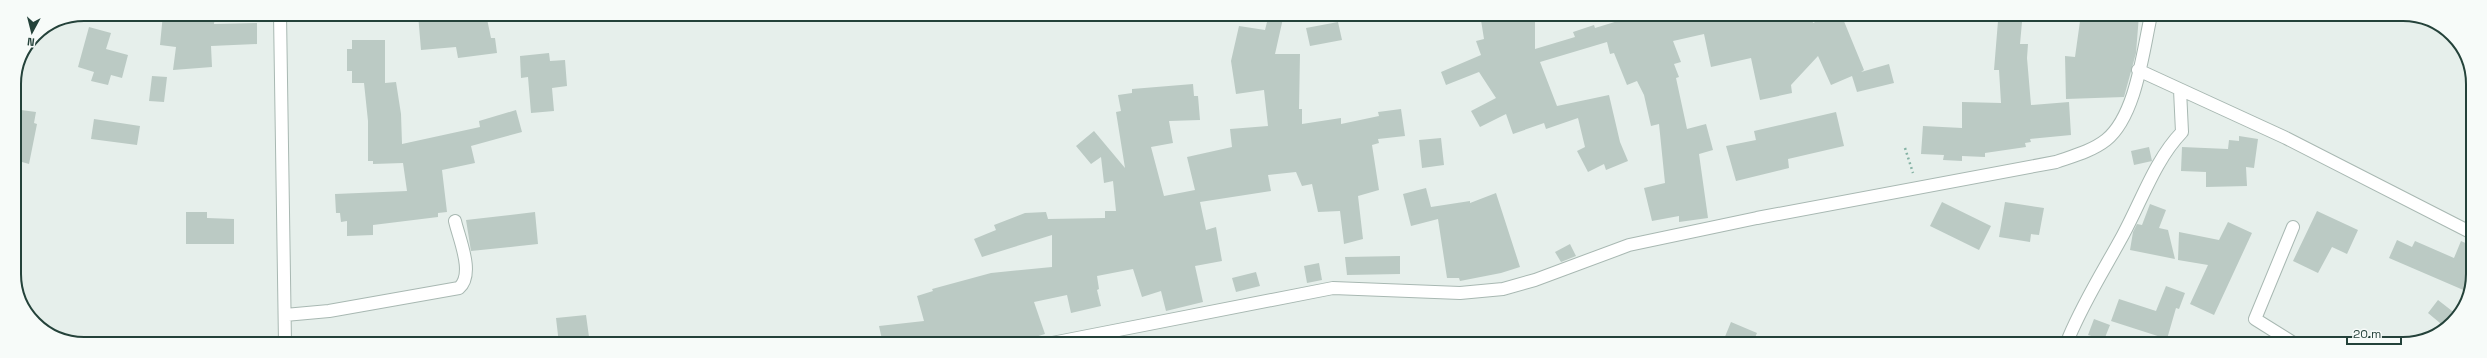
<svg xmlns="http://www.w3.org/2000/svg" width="2487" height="358" font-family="'Space Grotesk',sans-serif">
  <rect width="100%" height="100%" fill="#e6efeb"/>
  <path fill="#bbcac4" d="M163,14H215L214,24L257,23V44L211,46L212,67L173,70L176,47L160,45Z
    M418,14H486L491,38H495L497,53L458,58L456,47L421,50Z
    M1269,14H1284L1275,54H1300L1299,109H1302V124L1341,118V124L1379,116L1378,112L1401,109L1405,136L1378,139L1379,143L1372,145L1379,190L1358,196L1363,239L1344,244L1340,211L1318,212L1312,184L1302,186L1296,172L1268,175L1271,191L1200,202L1206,230L1216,227L1222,261L1195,266L1203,302L1166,311L1161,291L1142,297L1133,269L1097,276L1099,289L1097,290L1101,306L1071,313L1067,295L1034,302L1045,334L1032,338L1007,344H998L997,340L987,343L985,336L954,344H883L879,326L924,321L917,296L933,291L932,289L991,273L1052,267V235L982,257L974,239L996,230L994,225L1025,213L1046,212L1048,219L1105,218V211H1116L1113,181L1104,183L1101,157L1091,164L1076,146L1094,131L1125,168L1116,112L1121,111L1118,95L1132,93V89L1193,84L1194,96H1198L1200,120L1169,121L1173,143L1151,147L1164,196L1195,190L1187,157L1232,147L1230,129L1268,126L1264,90L1236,94L1231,61L1239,26L1265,30Z
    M1480,14H1535V49L1575,37L1573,32L1594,25L1595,28L1631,17L1632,21L1658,14H1722L1724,21L1739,14H1811L1813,23L1832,14H1841L1864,70L1861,72L1889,64L1894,83L1857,92L1852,76L1831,85L1818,56L1791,85L1792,93L1760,100L1751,58L1711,67L1704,34L1673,41L1681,62L1674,64L1679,77L1676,78L1687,129L1706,124L1713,150L1699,154L1708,218L1679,222V216L1652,221L1644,188L1665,183L1659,124L1651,126L1644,95L1637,81L1627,85L1614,53L1610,54L1607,42L1540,62L1557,106L1609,95L1620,142L1628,161L1606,170L1604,164L1588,172L1577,151L1585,147L1578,118L1546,129L1544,123L1513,134L1506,114L1480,127L1471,111L1496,98L1479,72L1446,85L1441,72L1481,55L1476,41L1484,39Z
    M2081,14L2139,15L2136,53L2124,97L2066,99L2065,56L2075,57Z
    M1998,21L2022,22L2020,44H2028L2027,58L2031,105L2069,102L2071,135L2030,139L2031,142L2025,143L2026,147L1985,153V157L1962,156V161L1943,160L1944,155L1921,154L1923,126L1962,128V102L2001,103L1999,70H1994Z
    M1338,22L1342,40L1310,46L1306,28Z
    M89,27L111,33L106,49L128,55L122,78L111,75L108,85L91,81L94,72L78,67Z
    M352,40H385V83L396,82L401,114L402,144L480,127L479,121L516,110L522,132L471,146L475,163L442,170L447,212L438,213V217L373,225V235L347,236V221L341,222L340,213H336L335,194L407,191L403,163L373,164V161H368V121L364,83H352V71H347V49H352Z
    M549,53L550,61L565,60L567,86L552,88L554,111L531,113L528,77L521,78L520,56Z
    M152,76L167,77L164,102L149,101Z
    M21,110L36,112L34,123L37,124L29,164L15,160V144Z
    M1836,112L1844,146L1788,159L1789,168L1736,181L1726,146L1756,140L1754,131Z
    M94,119L140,126L137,145L91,139Z
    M2239,136L2258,139L2254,168L2246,167L2247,186L2206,187V172L2181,171L2182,147L2228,149L2229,140L2239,141Z
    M1441,138L1444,165L1422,168L1419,140Z
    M2149,147L2152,161L2134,165L2131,151Z
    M1426,188L1431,207L1470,201V203L1496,193L1520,267L1501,273L1460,281L1459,278H1447L1438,219L1411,226L1403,194Z
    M1942,202L1991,226L1979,250L1930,226Z
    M2005,202L2044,208L2039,235L2031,234L2030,242L1999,237Z
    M2150,204L2166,210L2159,228L2168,230L2175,259L2130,250L2133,232L2137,224L2142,225Z
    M2317,211L2358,230L2347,254L2332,247L2318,273L2293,261Z
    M186,212H207V218L234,219V244H186Z
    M535,212L538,244L471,251L466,220Z
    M2228,222L2252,233L2214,315L2190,304L2208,265L2178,260L2179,232L2219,240Z
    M2397,240L2412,247L2415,241L2454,258L2461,241L2472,246V281L2468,292L2389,258Z
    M1570,244L1576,256L1561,262L1555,252Z
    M1400,256V274L1347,275L1345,257Z
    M1319,263L1322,280L1307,283L1304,266Z
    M1256,272L1260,286L1236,292L1232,278Z
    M2166,286L2185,293L2179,309L2176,308L2167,339L2111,321L2119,299L2156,311Z
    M2438,300L2456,314L2449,326L2446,328L2428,313Z
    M586,315L590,344H559L556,318Z
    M2094,319L2110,325L2104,340L2088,335Z
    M1731,322L1757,333L1752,344H1722Z"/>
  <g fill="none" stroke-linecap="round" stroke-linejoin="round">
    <g stroke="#a8b8b2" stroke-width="14">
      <path id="street" d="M280,14L285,343
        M2138,70L2286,138L2472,233
        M2293,227L2255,319L2295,344
        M285,315L329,311L459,288C475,274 459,239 455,221
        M2069,337C2085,299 2104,270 2123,235C2142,200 2155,160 2182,132L2180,90
        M1047,344L1333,288L1460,293L1503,289L1535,280L1629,245L1757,218L2056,162C2073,156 2092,151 2106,140C2136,116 2143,51 2151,15"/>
    </g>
    <path stroke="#86b3a5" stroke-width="2.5" stroke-dasharray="2 3" stroke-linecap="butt" d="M1905,148L1913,173"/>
    <use href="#street" stroke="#fff" stroke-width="12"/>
  </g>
  <path d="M0 0H2487V358H0ZM84 21H2403A63 63 0 0 1 2466 84V274A63 63 0 0 1 2403 337H84A63 63 0 0 1 21 274V84A63 63 0 0 1 84 21Z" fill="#f7fbf9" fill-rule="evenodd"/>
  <path fill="none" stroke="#24423a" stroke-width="2" d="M84 21H2403A63 63 0 0 1 2466 84V274A63 63 0 0 1 2403 337H84A63 63 0 0 1 21 274V84A63 63 0 0 1 84 21Z"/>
  <g transform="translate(32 32) rotate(187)" stroke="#f7fbf9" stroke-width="3" paint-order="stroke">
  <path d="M0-3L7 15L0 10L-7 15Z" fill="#24423a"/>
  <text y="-6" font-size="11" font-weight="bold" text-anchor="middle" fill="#24423a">N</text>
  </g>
  <path d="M2347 338v6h54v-6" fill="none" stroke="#24423a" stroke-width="2"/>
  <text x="2353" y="338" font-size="12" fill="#24423a" stroke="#f7fbf9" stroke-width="3" paint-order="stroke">20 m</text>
</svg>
